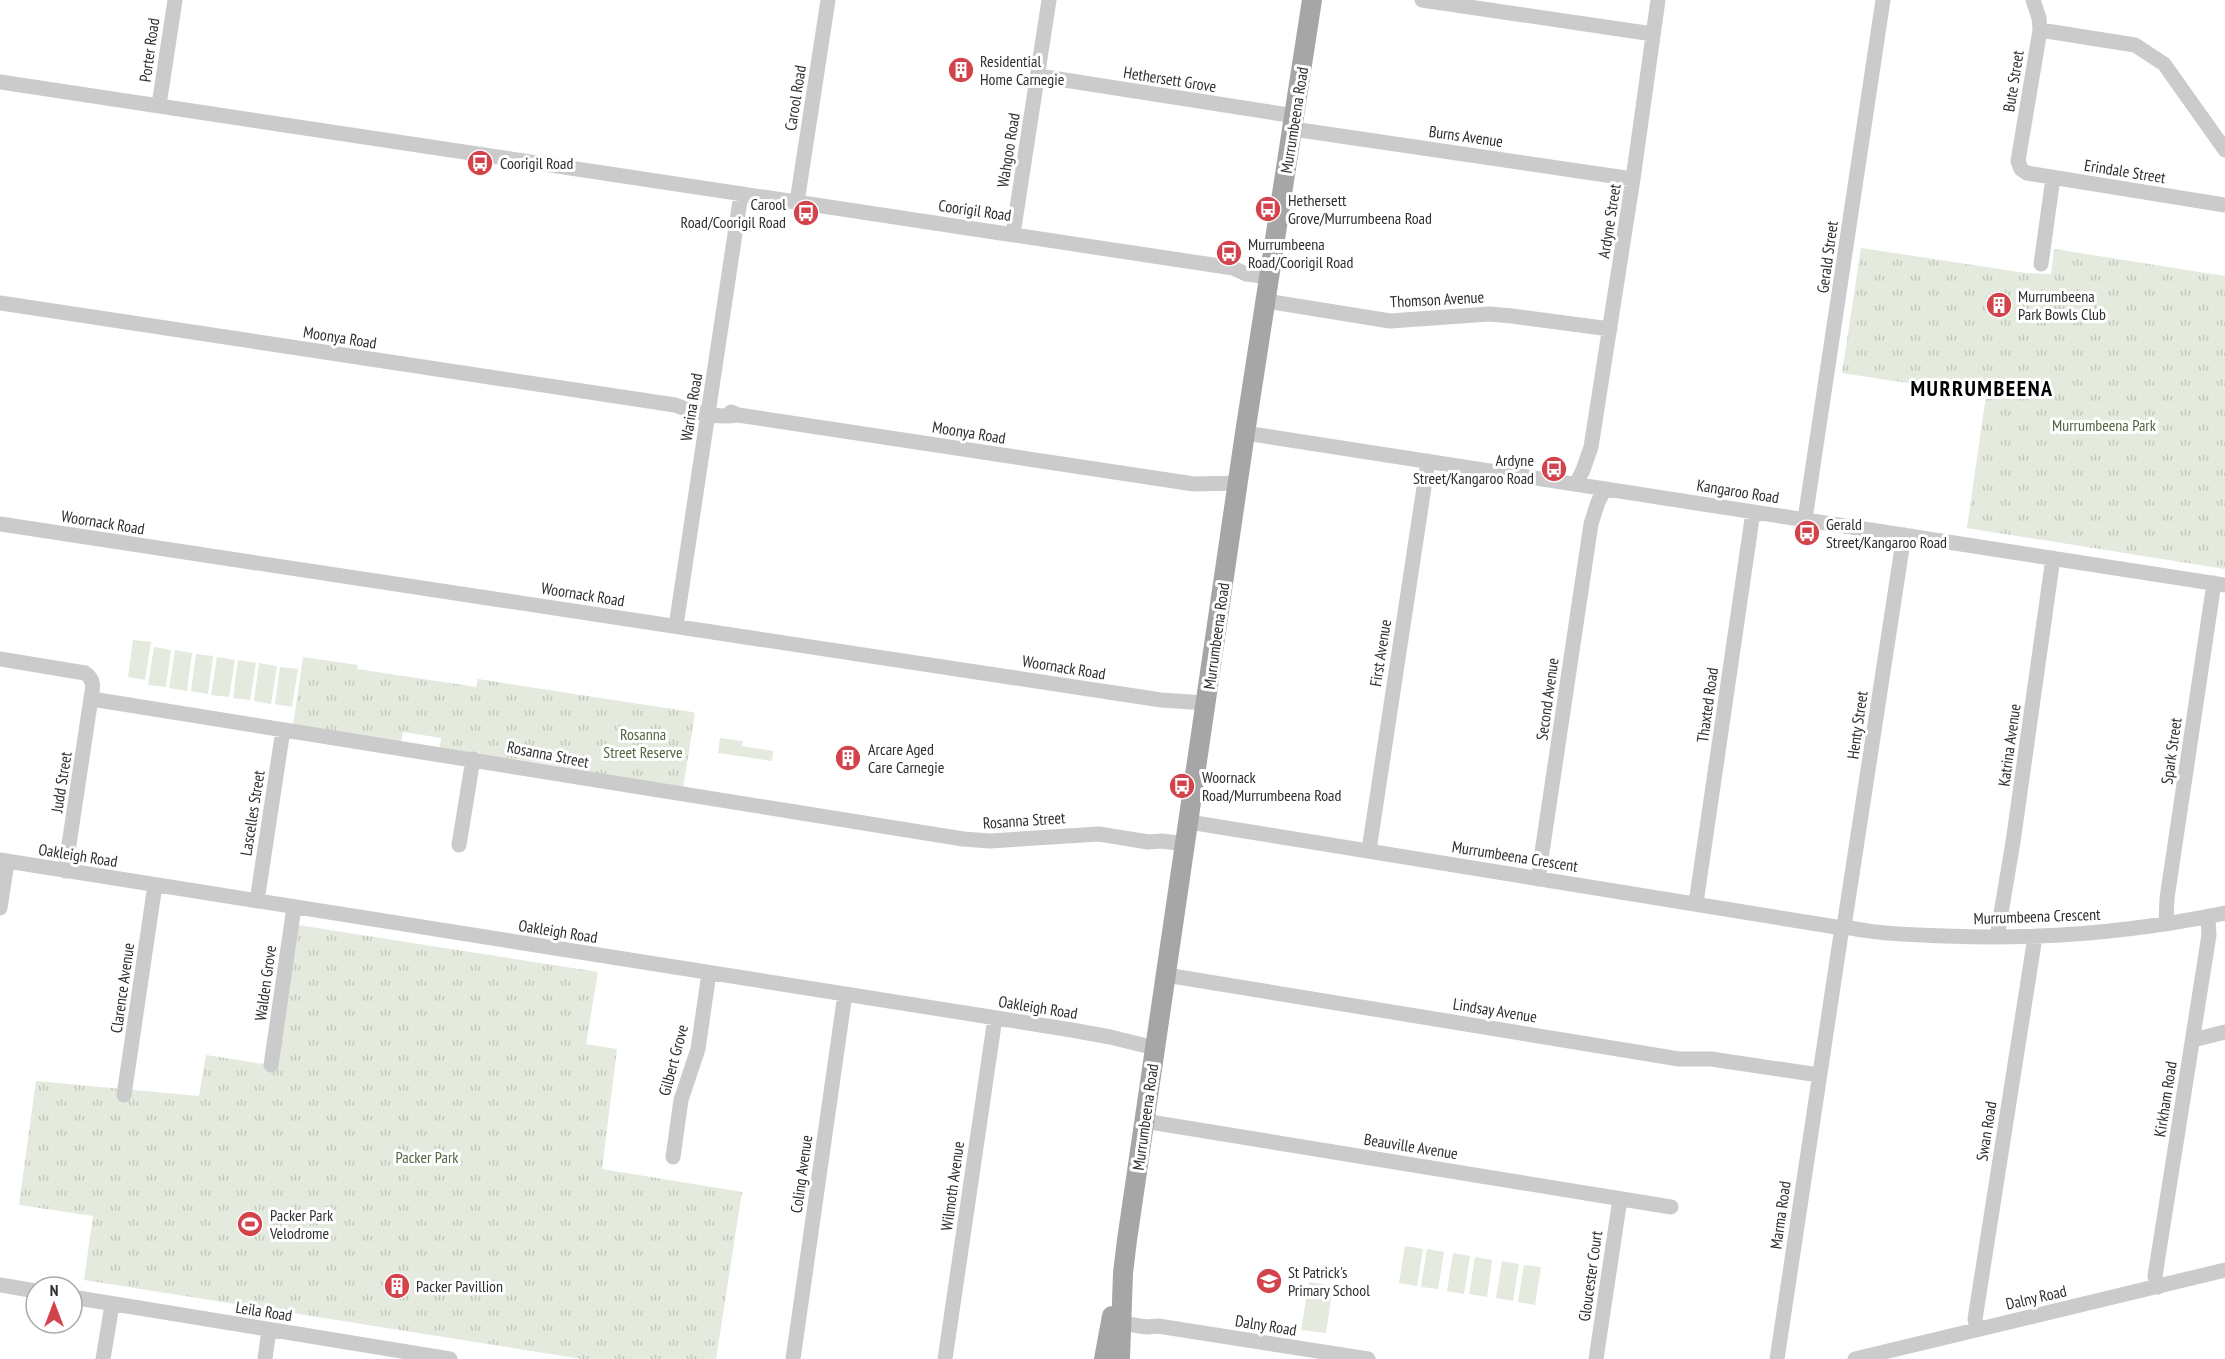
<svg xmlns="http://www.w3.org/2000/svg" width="2225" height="1359" font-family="'PT Sans Narrow',sans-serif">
  <defs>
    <pattern id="park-tufts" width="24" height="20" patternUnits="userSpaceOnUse" patternTransform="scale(1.5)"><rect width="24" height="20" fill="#e4eadd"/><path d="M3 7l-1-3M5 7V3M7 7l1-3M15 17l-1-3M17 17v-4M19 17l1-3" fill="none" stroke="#c4c9be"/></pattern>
  </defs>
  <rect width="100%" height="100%" fill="#fff"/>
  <path fill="#e4eadd" d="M133,640L151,642L145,680L128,677Z
    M154,647L171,650L166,687L148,685Z
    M175,650L192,653L187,691L169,688Z
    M196,654L213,656L208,694L191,691Z
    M217,657L235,660L229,697L211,695Z
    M238,660L256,663L250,700L233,698Z
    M259,663L277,666L271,704L254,701Z
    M280,667L298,669L292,707L275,704Z
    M720,738L743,741L742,746L773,751L772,761L718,753Z
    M1405,1246L1423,1249L1417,1286L1399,1283Z
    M1427,1249L1444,1252L1438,1289L1421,1287Z
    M1453,1253L1470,1256L1464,1294L1447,1291Z
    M1475,1257L1492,1260L1487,1297L1469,1294Z
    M1502,1261L1519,1264L1513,1301L1496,1298Z
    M1524,1265L1541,1267L1535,1305L1518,1302Z
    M1309,1282L1333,1286L1326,1333L1301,1330Z"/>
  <path fill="url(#park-tufts)" d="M1861,248L2026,273L2051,274L2054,249L2225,276V569L1967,528L1986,395L1842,373Z
    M303,657L358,665L357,669L476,687L478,679L692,712L695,713L683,789L548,764L440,748L441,738L403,732L401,742L293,726Z
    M298,925L598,972L586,1044L617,1049L602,1169L742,1192L716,1359H582L84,1280L93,1216L19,1205L36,1081L199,1096L206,1055L277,1066Z"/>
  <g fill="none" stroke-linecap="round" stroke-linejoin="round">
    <path stroke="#cbcbcb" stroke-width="15" d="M1422,0L1653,34
      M2033,0L2039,18L2040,30L2018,161L2021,169L2027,173L2225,205
      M2040,30L2135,45L2164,64L2225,150
      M1039,76L1295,116
      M0,82L1233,268L1246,274L1270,277
      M159,105L175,0
      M1293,129L1633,179
      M797,202L828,0
      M1013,234L1049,0
      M2041,264L2053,178
      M1266,301L1390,321L1489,314L1512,316L1610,329
      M0,303L675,405C695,413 717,418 738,415
      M731,412L738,415L1194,484L1238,483
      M1245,433L2225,585
      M1576,484L1583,470L1591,447L1633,179L1658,0
      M1805,519L1883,0
      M0,524L1161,700L1206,703
      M676,626L741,194
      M0,659L85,673C95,680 93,688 91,698L98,700L963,839L990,841L1099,834L1148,842L1162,841L1185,844
      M1189,822L1836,927
      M459,845L473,759
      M1369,850L1428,461
      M0,860L1072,1030L1110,1037L1155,1048
      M65,871L91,698
      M1538,879L1591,524L1598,502L1605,489
      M257,901L283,730
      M1696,903L1753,512
      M0,908L7,862
      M1845,920L1904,535
      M2166,924L2167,898L2214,583
      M1850,928C1882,934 1914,935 1946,936C2040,940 2133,932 2225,913
      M1997,937L2013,842L2053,558
      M1166,975L1679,1059H1711L1819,1075
      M2193,1040L2225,1032
      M271,1065L294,907
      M124,1095L155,885
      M1144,1121L1671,1207
      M673,1157L681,1100L698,1049L709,973
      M0,1285L36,1291
      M2158,1287L2155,1276L2209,935L2208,916
      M72,1297L450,1359
      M1113,1322L1147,1327L1158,1326L1368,1359
      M1977,1329L1975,1319L2035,937
      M103,1359L112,1305
      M265,1359L269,1330
      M793,1359L845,994
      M945,1359L995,1018
      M1596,1359L1620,1199
      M1777,1359L1841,934
      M1855,1359L2225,1270"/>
    <path stroke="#a6a6a6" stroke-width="20" d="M1104,1359L1112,1316
      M1120,1359L1123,1273L1127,1240L1245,433L1312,0"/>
  </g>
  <defs>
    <g id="building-disc" transform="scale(1.35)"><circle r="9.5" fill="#d2434c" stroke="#fff"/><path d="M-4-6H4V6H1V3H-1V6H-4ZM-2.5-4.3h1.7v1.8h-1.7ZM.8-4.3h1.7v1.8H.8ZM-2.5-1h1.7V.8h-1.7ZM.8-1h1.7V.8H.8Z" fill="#fff"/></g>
    <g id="bus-disc" transform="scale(1.35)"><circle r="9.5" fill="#d2434c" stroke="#fff"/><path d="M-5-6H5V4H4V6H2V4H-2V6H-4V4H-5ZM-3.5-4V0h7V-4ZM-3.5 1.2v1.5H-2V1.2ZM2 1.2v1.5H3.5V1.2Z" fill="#fff"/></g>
    <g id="stadium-disc" transform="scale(1.35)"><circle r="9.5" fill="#d2434c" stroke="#fff"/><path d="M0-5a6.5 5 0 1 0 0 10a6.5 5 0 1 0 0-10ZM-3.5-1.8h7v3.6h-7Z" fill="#fff"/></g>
    <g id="school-disc" transform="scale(1.35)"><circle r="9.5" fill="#d2434c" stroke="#fff"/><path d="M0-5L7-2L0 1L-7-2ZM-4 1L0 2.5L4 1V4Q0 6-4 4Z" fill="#fff"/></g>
  </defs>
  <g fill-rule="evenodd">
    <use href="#building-disc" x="961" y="70"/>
    <use href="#bus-disc" x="480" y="163"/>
    <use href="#bus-disc" x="1268" y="209"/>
    <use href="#bus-disc" x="806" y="213"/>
    <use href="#bus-disc" x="1229" y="253"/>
    <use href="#building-disc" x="1999" y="305"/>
    <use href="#bus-disc" x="1554" y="469"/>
    <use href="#bus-disc" x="1807" y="533"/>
    <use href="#building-disc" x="848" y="758"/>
    <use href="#bus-disc" x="1182" y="786"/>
    <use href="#stadium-disc" x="250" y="1224"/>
    <use href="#school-disc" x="1269" y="1281"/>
    <use href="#building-disc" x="397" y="1286"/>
  </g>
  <g text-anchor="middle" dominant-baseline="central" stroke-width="6" stroke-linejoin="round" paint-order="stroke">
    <g font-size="16" fill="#2e2e2e" stroke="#fff">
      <text transform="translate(149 50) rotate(-82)">Porter Road</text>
      <text transform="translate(1170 79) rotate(9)">Hethersett Grove</text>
      <text transform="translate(2013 81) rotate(-81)">Bute Street</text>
      <text transform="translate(795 98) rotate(-81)">Carool Road</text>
      <text transform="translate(1294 120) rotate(-81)">Murrumbeena Road</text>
      <text transform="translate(1466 136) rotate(8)">Burns Avenue</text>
      <text transform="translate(1008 150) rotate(-81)">Wahgoo Road</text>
      <text transform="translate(2125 171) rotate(9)">Erindale Street</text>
      <text transform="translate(975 210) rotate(8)">Coorigil Road</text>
      <text transform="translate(1609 221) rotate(-81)">Ardyne Street</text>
      <text transform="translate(1827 257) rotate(-82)">Gerald Street</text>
      <text transform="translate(1437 299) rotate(-3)">Thomson Avenue</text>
      <text transform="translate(340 337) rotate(9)">Moonya Road</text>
      <text transform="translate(691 407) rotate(-81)">Warina Road</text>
      <text transform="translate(969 432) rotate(9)">Moonya Road</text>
      <text transform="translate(1738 491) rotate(9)">Kangaroo Road</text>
      <text transform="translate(103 522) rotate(9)">Woornack Road</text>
      <text transform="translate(583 594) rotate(9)">Woornack Road</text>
      <text transform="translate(1216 636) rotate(-82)">Murrumbeena Road</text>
      <text transform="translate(1380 653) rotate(-81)">First Avenue</text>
      <text transform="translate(1064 667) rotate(9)">Woornack Road</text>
      <text transform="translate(1547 699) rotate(-82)">Second Avenue</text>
      <text transform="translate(1707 705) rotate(-82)">Thaxted Road</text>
      <text transform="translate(1857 725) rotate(-82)">Henty Street</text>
      <text transform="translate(2009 745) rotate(-82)">Katrina Avenue</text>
      <text transform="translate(2171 751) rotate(-82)">Spark Street</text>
      <text transform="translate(548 754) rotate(11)">Rosanna Street</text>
      <text transform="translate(61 782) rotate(-81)">Judd Street</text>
      <text transform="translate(252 813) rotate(-81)">Lascelles Street</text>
      <text transform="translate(1024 820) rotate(-4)">Rosanna Street</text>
      <text transform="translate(78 855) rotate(9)">Oakleigh Road</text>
      <text transform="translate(1515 856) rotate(9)">Murrumbeena Crescent</text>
      <text transform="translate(2037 916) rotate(-2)">Murrumbeena Crescent</text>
      <text transform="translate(558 931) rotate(9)">Oakleigh Road</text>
      <text transform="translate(265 983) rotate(-82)">Walden Grove</text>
      <text transform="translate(122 988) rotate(-82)">Clarence Avenue</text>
      <text transform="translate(1038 1007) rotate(9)">Oakleigh Road</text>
      <text transform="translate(1495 1010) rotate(9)">Lindsay Avenue</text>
      <text transform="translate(673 1060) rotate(-75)">Gilbert Grove</text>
      <text transform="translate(2165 1099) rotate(-81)">Kirkham Road</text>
      <text transform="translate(1145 1117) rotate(-82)">Murrumbeena Road</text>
      <text transform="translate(1986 1131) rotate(-81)">Swan Road</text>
      <text transform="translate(1411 1146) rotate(9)">Beauville Avenue</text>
      <text transform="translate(801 1174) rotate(-82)">Coling Avenue</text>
      <text transform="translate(952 1186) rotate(-82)">Wilmoth Avenue</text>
      <text transform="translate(1780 1215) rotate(-82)">Marma Road</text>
      <text transform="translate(1590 1276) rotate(-82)">Gloucester Court</text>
      <text transform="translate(2036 1297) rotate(-13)">Dalny Road</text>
      <text transform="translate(264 1311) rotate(9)">Leila Road</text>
      <text transform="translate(1266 1325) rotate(9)">Dalny Road</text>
    </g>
    <g font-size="16" fill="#2e2e2e" stroke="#fff" text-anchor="start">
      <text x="980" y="61">Residential<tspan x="980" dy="18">Home Carnegie</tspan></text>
      <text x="500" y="163">Coorigil Road</text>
      <text x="1288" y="200">Hethersett<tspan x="1288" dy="18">Grove/Murrumbeena Road</tspan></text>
      <text x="786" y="204" text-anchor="end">Carool<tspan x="786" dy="18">Road/Coorigil Road</tspan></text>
      <text x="1248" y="244">Murrumbeena<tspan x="1248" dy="18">Road/Coorigil Road</tspan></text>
      <text x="2018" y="296">Murrumbeena<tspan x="2018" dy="18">Park Bowls Club</tspan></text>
      <text x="1534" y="460" text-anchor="end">Ardyne<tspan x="1534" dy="18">Street/Kangaroo Road</tspan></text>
      <text x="1826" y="524">Gerald<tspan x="1826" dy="18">Street/Kangaroo Road</tspan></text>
      <text x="868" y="749">Arcare Aged<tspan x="868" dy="18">Care Carnegie</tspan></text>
      <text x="1202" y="777">Woornack<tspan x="1202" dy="18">Road/Murrumbeena Road</tspan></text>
      <text x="270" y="1215">Packer Park<tspan x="270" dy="18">Velodrome</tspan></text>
      <text x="1288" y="1272">St Patrick's<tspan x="1288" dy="18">Primary School</tspan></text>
      <text x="416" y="1286">Packer Pavillion</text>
    </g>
    <g font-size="16" fill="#516540" stroke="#fff">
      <text x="2104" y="425">Murrumbeena Park</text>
      <text x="643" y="734">Rosanna<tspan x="643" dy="18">Street Reserve</tspan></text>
      <text x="427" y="1157">Packer Park</text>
    </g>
    <g font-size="22" font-weight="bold" letter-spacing="1.5" fill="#000" stroke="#fff">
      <text x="1982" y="388">MURRUMBEENA</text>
    </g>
  </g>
  <g transform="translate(54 1305)"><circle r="28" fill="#ffffff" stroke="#ababab" stroke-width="1.5"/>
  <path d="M0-4.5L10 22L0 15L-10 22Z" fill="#d2434c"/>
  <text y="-9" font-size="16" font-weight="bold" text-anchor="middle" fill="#2e2e2e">N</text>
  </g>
</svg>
